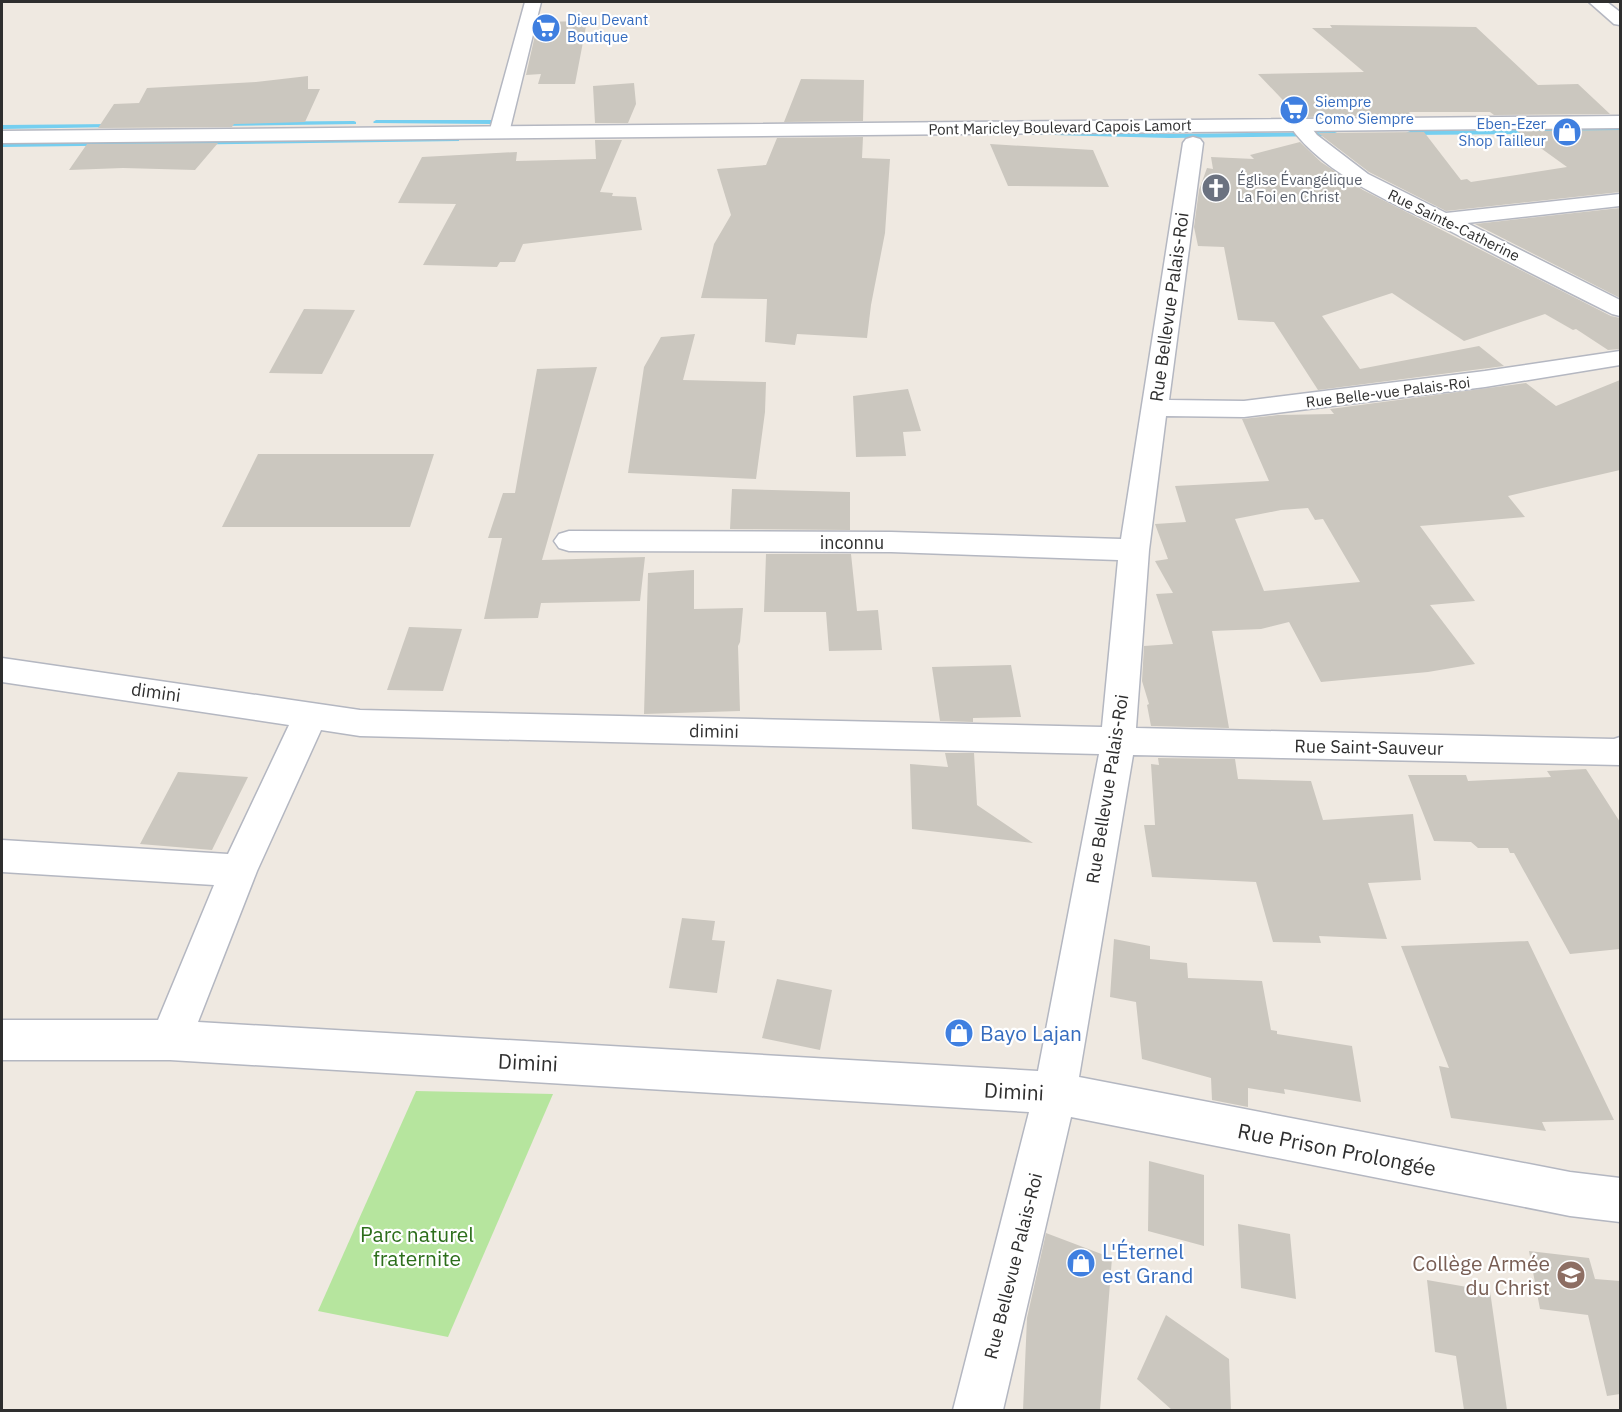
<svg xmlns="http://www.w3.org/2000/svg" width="1622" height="1412" font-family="'IBM Plex Sans',sans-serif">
  <rect width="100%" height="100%" fill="#efe9e1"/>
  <path fill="#b6e59e" d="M416,1091L553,1094L448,1337L318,1311Z"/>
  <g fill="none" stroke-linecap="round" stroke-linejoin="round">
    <path fill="#75cff0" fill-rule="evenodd" d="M376,120H492L495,122L492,124L374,123L373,122Z
      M354,121L356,122V124L219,126L216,124L219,122Z
      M114,124L116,125V127L2,129V125Z
      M1620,129V133L1410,135L1406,133L1410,131Z
      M1017,131L1169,134L1335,132L1339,134L1335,136L1169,138L1015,134V132Z
      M456,137H459V141L2,147V143Z"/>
  </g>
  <path fill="#cbc7bf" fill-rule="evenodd" d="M587,21L575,84H538L541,74L526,75L538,22Z
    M1330,25L1476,27L1538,85L1578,84L1610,114L1494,115L1490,112H1409L1412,116L1299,117L1258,74L1364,72L1312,28H1332Z
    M308,76V89H320L305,122L234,124L232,127L98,128L114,104L139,103L147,88L256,82Z
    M801,79L864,80L863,121L784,122Z
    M634,83L636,104L628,123H595L593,86Z
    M1620,130V192L1446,211L1369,172L1318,133L1424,132L1461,180L1467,179L1471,182L1567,167L1517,131Z
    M863,137L862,158L890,159L885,233L871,305L867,338L797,334L795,345L765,342L767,299L701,298L714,244L731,215L717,169L766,165L777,138Z
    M595,140H622L600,192L613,193L612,196L636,197L642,230L523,244L515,262H500L497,267L423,265L456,204L398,203L422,157L517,152L516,161L596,159Z
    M1300,142L1321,162L1363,190L1611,316L1620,318V349L1608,350L1576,329L1573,330L1545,314L1464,341L1392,293L1322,316L1360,369L1479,346L1504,366L1318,390L1274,322L1238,320L1224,247L1198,246L1194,227L1199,190L1207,168L1213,169L1211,157L1254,159L1250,155Z
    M218,143L195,170L123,168L69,170L87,144Z
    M990,144L1093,150L1109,187L1008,186Z
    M1620,208V298L1475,224Z
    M304,309L355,310L322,374L269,373Z
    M695,334L683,380L766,382L765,412L756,479L628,473L644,367L661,337Z
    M597,367L542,560L645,557L640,601L541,603L538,618L484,619L502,538H488L503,493H515L537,369Z
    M1620,380V470L1508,496L1525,517L1420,526L1475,601L1430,605L1475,664L1428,672L1321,682L1289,622L1261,629L1212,631L1229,728L1151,726L1147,705L1149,704L1142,681L1144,646L1173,644L1156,594L1173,593L1155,561L1168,559L1155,524L1186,522L1175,486L1269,481L1242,419L1278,415L1334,414L1330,409L1526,383L1556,406ZM1308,508L1315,520L1323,519L1360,582L1264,591L1235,519L1281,510Z
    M908,389L921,431L903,432L906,456L856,457L853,396Z
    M258,454H434L410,527H222Z
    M732,489L850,492V530L730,529Z
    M766,554H851L857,611L878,610L882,650L829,651L826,612H764Z
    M694,570V609L743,608L740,642L738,646L740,711L644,714L648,573Z
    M409,627L462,629L443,691L387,690Z
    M1011,665L1021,717L973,718V722L940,721L932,667Z
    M945,753H974L977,805L1033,843L912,829L910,764L948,767Z
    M1158,758L1235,759L1238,779L1311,781L1323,820L1413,814L1421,880L1368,883L1387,939L1319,936L1321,943L1273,942L1256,882L1152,877L1144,825H1155L1151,764L1159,765Z
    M1586,769L1620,822V949L1570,954L1514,853H1510L1508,848H1478L1471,842L1434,841L1408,775H1466L1468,781L1551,777L1547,771Z
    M178,772L248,777L212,850L140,844Z
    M682,918L715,921L712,940L725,941L717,993L669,988Z
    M1114,939L1150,946V959L1187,963L1188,978L1262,981L1271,1030L1277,1031V1034L1352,1046L1361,1102L1284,1089L1285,1094L1248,1088V1107L1212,1100L1211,1078L1142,1059L1136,1002L1110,997Z
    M1528,941L1614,1120L1542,1122L1546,1131L1451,1118L1439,1066L1449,1068L1401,946Z
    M777,979L832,990L820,1050L762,1038Z
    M1149,1161L1204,1175V1246L1148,1231Z
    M1238,1224L1290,1234L1296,1299L1241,1288Z
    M1046,1233L1112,1258L1100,1410H1023L1027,1318Z
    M1529,1251L1589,1258L1595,1279L1620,1281V1394L1607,1396L1588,1315L1540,1309Z
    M1427,1280L1490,1291L1507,1410H1464L1456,1356L1435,1352Z
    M1166,1315L1229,1359L1231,1410H1172L1137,1379Z"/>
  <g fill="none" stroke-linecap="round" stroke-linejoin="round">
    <g stroke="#b4b7c1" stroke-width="3">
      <path id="street" d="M525,2H541L509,133L506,137H492L489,133Z
        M1589,2H1607L1620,12V25L1614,24Z
        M1299,119L1306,121L1317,135L1368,174L1446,213L1620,194V206L1467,223L1620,300V316L1612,314C1558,287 1505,260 1452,232C1398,205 1325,177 1289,125L1292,121Z
        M1193,137L1200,139L1203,143L1169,400L1244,401L1485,371L1620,351V365L1485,387L1244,417L1166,416L1149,550L1136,728L1614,739L1620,737V765L1133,755L1079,1077L1570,1172L1620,1178V1222L1570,1216L1071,1117L1003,1410H953L1029,1112L170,1060H2V1020H158L214,885L2,872V840L228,854L289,725L2,682V658L360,710L1102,727L1118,560L891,552L569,551L559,548L554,541L559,534L569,531L891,532L1121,539L1183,143L1186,139ZM321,730L360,736L1099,754L1038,1071L198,1022L257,871Z"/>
    </g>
    <g stroke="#b4b7c1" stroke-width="3">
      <path id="secondary" d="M1620,116V128L2,143V131Z"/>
    </g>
    <use href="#street" fill="#fff" fill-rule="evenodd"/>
    <use href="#secondary" fill="#fff" fill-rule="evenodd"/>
  </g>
  <defs>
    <g id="supermarket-disc" transform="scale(1.5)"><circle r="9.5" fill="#3f7fe0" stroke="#fff"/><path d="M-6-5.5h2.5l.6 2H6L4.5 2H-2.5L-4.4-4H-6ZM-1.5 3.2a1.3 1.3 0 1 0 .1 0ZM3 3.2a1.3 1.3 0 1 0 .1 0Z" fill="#fff"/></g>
    <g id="shop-disc" transform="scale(1.5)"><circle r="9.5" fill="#3f7fe0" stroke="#fff"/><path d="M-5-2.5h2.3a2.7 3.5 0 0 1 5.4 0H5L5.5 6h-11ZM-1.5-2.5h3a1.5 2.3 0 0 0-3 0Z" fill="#fff"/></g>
    <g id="church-disc" transform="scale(1.5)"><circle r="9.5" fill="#6b7280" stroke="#fff"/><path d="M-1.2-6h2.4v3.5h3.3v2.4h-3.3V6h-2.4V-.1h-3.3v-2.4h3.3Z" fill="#fff"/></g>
    <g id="school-disc" transform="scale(1.5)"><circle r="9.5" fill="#8d6e63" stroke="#fff"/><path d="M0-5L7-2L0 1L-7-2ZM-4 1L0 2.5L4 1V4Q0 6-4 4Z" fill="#fff"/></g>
  </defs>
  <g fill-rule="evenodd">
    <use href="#supermarket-disc" x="546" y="28"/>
    <use href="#supermarket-disc" x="1294" y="110"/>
    <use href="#shop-disc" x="1567" y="132"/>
    <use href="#church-disc" x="1216" y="188"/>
    <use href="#shop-disc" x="959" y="1033"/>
    <use href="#shop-disc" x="1081" y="1263"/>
    <use href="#school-disc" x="1571" y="1275"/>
  </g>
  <g text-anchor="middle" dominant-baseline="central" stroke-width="4.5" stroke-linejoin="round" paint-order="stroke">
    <g font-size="15" fill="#366cbe" stroke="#fff" text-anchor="start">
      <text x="567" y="19">Dieu Devant<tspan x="567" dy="17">Boutique</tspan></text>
      <text x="1315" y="101">Siempre<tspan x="1315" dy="17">Como Siempre</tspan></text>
      <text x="1546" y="123" text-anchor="end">Eben-Ezer<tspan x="1546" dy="17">Shop Tailleur</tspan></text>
    </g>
    <g font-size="15" fill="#2e2e2e" stroke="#fff">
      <text transform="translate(1060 127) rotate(-1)">Pont Maricley Boulevard Capois Lamort</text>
      <text transform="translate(1454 225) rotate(26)">Rue Sainte-Catherine</text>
      <text transform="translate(1388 392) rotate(-7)">Rue Belle-vue Palais-Roi</text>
    </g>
    <g font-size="15" fill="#5b616d" stroke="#fff" text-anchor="start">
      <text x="1237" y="179">Église Évangélique<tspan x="1237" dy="17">La Foi en Christ</tspan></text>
    </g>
    <g font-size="18" fill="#2e2e2e" stroke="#fff">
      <text transform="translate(1169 307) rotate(-82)">Rue Bellevue Palais-Roi</text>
      <text x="852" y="542">inconnu</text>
      <text transform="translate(156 692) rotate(8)">dimini</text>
      <text transform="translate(714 731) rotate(1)">dimini</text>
      <text transform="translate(1369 747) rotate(1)">Rue Saint-Sauveur</text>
      <text transform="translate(1107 789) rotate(-81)">Rue Bellevue Palais-Roi</text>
      <text transform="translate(1013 1266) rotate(-76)">Rue Bellevue Palais-Roi</text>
    </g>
    <g font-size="21" fill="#366cbe" stroke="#fff" text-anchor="start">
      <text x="980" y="1033">Bayo Lajan</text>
      <text x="1102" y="1251">L'Éternel<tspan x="1102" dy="24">est Grand</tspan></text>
    </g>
    <g font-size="21" fill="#2e2e2e" stroke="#fff">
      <text transform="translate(528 1062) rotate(3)">Dimini</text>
      <text transform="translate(1014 1091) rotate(3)">Dimini</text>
      <text transform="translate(1337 1149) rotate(11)">Rue Prison Prolongée</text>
    </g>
    <g font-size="21" fill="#2c6e1b" stroke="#fff">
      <text x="417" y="1234">Parc naturel<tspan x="417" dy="24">fraternite</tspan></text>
    </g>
    <g font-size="21" fill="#785e54" stroke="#fff" text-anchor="end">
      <text x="1550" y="1263">Collège Armée<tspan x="1550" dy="24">du Christ</tspan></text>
    </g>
  </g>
  <rect width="1622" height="1412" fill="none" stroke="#2e2e2e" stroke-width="6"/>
</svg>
